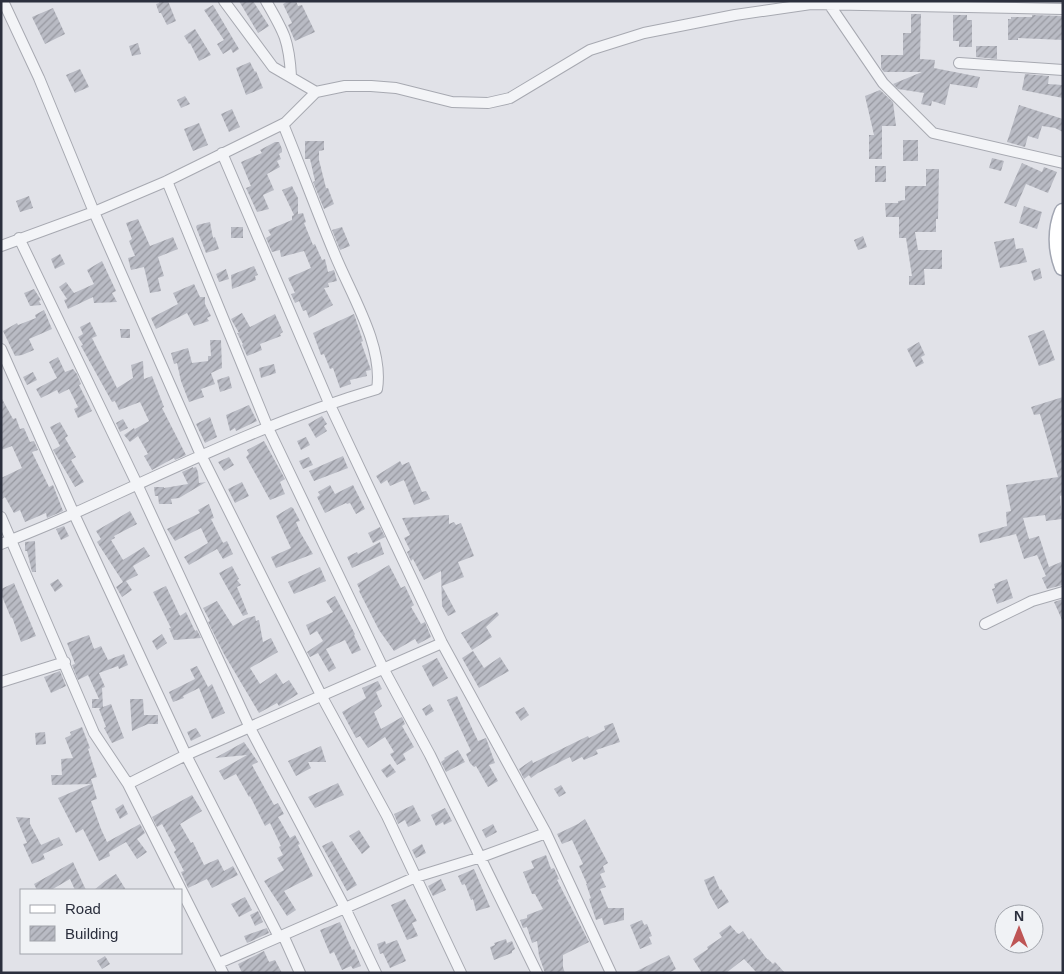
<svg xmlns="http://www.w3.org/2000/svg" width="1064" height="974" font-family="Helvetica,sans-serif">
  <defs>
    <pattern id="building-hatch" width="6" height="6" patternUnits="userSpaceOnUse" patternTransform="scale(1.25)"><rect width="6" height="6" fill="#b9bbc4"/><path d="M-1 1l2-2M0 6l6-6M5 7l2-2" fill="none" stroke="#9798a0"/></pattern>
  </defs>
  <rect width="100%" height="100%" fill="#e1e2e8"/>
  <path fill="url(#building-hatch)" d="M159,1H168L176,21L167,25L161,13H159L156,4L159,3Z
    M239,1H253L269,26L258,33Z
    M288,1H296L298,6L302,5L315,32L295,41L288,25L292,23L283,4Z
    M213,5L239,49L233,53L231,49L223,54L217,44L224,40L204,10Z
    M53,8L65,34L45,44L32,17Z
    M911,14H921L920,59L935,60L934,68L980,77L977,88L950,84L945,105L932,101L931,106L921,104L924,93L898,89L893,84L922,72H884L881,68V55H903V33H911Z
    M953,15H967V20H972V47H959V41H953Z
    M1032,15L1063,16V40L1018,38V40H1008V19H1011V17H1032Z
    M195,29L211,55L199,61L190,43L189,44L184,36Z
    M138,43L141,54L132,56L129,46Z
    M976,46H997V59L976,57Z
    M250,62L255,72L256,71L263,88L246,95L236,68Z
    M80,69L89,87L75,93L66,75Z
    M1025,74L1049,76L1048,84L1063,85V98L1022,90Z
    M880,90L893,102L896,126H882V159H869V135H874L865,96Z
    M185,96L190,104L181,108L177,100Z
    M1019,105L1063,119V132L1055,128L1042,126L1038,139L1028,136L1025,147L1007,142Z
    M232,109L240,127L229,132L221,114Z
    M199,123L208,145L193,151L184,129Z
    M903,140H918V161H903Z
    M305,141H324V150L319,151V160L326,188H328L334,204L324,209L313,182L315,181L310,159H305Z
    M275,142H279L282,149V152L279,154L281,159L277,161L280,167L267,174L274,190L263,195L269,209L257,212L246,188L251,186L241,162L262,153L260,150Z
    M992,158L1004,161L1001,171L989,168Z
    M1022,163L1042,172L1044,167L1057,172L1048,193L1026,184L1016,207L1004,203Z
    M875,166H886V182H875Z
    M926,169H939L938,219H936V232H915L918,250H942V269H924L925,285H909V276H912L906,238H899V217H886L885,203H898V201L905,200V186H926Z
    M292,186L298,198V214L303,213L306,222L304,223L313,245L315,244L322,260L325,259L328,272L334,270L337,281L328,283L329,287L324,288L333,305L309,318L306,310L303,311L299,301L295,303L291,294L295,293L288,278L311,268L304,251L281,257L280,250L272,252L266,238L271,235L268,230L292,220V216L294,215L282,190Z
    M29,196L33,208L20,212L16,201Z
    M1024,206L1042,212L1037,229L1019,223Z
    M138,219L150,246L173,237L178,249L158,257L164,276L158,278L161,291L150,293L144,267L131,270L128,258L135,256L129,241L132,239L126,223Z
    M210,222L213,238L215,237L219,249L206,253L196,227L197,225Z
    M231,227H243V238H231Z
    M342,227L350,246L340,250L332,230Z
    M863,236L867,247L858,250L854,240Z
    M1014,238L1016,249L1023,248L1027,262L1000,268L994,242Z
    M60,254L65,264L55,269L51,259Z
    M102,261L116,291L112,293L117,302L94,303L93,297L68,309L64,300L67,299L59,287L66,282L74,293L94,284L87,270Z
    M254,266L258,275L255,276L256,280L232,289L231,275Z
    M1040,268L1042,278L1034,281L1031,271Z
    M226,269L229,279L219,282L216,274Z
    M194,284L200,297H205V304L211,316L207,318L209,321L194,326L187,313L156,329L151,318L178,304L173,293Z
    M34,289L41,300L39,301L41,305L30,306L24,293Z
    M44,310L52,329L29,339L34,350L22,355L15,356L3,331L17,323L18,325L36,318L35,315Z
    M242,313L250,327L275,314L283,332L280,334L281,336L260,344L262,350L247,356L242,345L243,344L237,333H239L231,319Z
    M354,314L363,341L361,342L371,370L366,371L367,376L350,380L351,384L340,388L333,368L330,369L324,354L321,355L313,333Z
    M90,322L97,336L92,338L117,388L133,378L131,365L143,361L144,379L152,376L164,407L162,408L186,455L175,460L174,458L152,470L144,456L148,454L138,436L130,442L124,435L134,428L136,432L135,429L149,421L140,402L119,410L115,401L112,402L81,346L83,345L78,337L83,334L80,327Z
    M120,329H130V338H121Z
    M1044,330L1055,360L1039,366L1028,336Z
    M210,340H221L222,368L211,373L215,384L201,389L204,397L189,402L181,381L177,363L174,364L171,353L188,348L192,363L208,361V356H211Z
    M919,342L925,355L921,357L924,363L916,367L907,349Z
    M58,357L65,372L73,369L77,374L81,384L79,385L92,411L78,418L74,409L78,407L69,389L59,394L57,390L41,398L36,389L57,378L49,362Z
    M274,364L276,373L261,378L259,368Z
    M33,372L37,380L27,385L23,377Z
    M229,376L232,388L220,392L217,380Z
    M1,397L13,419L16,418L20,429L24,428L30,442L34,441L38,450L32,452L49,487L53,485L63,511L47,518L46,513L25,522L20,510L14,513L5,497L1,500V478L22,468L12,446L1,450Z
    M1063,397V495L1060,496L1062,519L1046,521L1045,515L1023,518L1029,539L1039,536L1049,567L1061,562L1063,567V585L1047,589L1042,578L1046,576L1037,555L1024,559L1016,534L980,543L978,534L1007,526L1006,512L1011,511L1006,485L1058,477L1040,414L1034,415L1031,407Z
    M249,405L257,421L236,431L235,428L230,431L226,415Z
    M322,416L327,424L324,426L327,431L316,438L308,424Z
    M210,417L217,437L205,443L196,424Z
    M123,419L128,428L120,432L116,423Z
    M60,422L68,436L65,438L76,457L71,460L84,482L75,487L53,450L60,446L50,427Z
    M306,437L310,445L301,450L297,441Z
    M264,441L285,479L280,482L285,494L270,500L246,457L249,454L247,450Z
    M343,456L348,468L314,481L309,471Z
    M229,457L234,465L224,471L218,462Z
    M309,457L313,465L303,469L299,461Z
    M400,461L402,465L409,462L422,492L426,491L430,499L414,505L404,480L390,486L387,480L381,484L376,476Z
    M193,467V468L196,467L198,472L199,483L206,482L179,498L171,499L172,504H159L158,496H155L154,487H164V488L188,484L182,472Z
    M242,482L249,496L235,503L228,489Z
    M330,485L335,494L353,485L365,509L356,514L350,503L347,504L346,503L325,513L317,497L320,495L318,492Z
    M209,504L214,518L211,519L223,543L227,541L233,554L223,559L217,549L189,565L184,557L208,543L201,528L175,541L167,529L200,513L198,510Z
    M291,507L293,508L300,521L296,522L300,532L313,554L276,568L271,557L291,548L276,516Z
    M130,511L137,524L114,536L115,538L111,540L123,560L144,547L150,556L133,566L138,575L126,581L132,590L122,597L116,587L123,582L97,542L101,539L96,531Z
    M449,515V524L454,522L456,525L461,523L474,556L458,562L464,577L442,586L456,612L448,616L442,606L441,571L424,580L413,559L411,561L407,552L410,550L404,538L410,535L402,518Z
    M64,526L69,536L61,540L56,529Z
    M380,527L385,537L373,543L368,533Z
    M35,541L36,572H32L27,551H25V542Z
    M380,542L384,554L352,568L347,557L357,552L358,554Z
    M389,565L401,588L405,586L414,605L411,607L421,624L425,622L431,637L418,644L415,639L394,651L379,630L359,591L360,590L357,584Z
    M232,566L239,579L237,580L241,585L237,587L248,614L243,616L219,573Z
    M320,567L326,581L294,594L288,582Z
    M58,579L63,586L55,592L50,584Z
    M1007,579L1013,598L997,604L992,589L995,588L994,584Z
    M14,583L36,636L21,642L12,617L11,618L1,594V589Z
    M166,586L180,616L186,612L195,631L197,630L201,638L174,640L169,628H171L153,592Z
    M335,596L355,634L354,635L361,650L352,654L345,640L326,649L336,668L329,672L318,653L310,657L307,652L323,641L317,631L310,635L306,625L333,612L326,601Z
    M1063,599V622L1054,602Z
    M217,601L233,626L247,618L255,616L256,621L259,620L263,642L271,638L278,652L250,668L260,684L276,673L283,684L289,680L298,694L279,706L277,703L259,713L224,654L208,622L210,621L203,608Z
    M497,612L499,615L486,627L492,637L472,650L461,633Z
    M162,634L167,643L157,650L152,641Z
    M89,635L94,649L101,646L108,660L124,654L128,665L119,669L118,666L99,673L105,687L102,688L103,707L111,704L124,738L112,743L104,728L106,727L99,709L101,708H92V699H99L88,675L78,680L72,665L75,664L67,643Z
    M473,651L484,668L500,657L509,671L479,688L462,658Z
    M437,658L448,678L433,687L422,666Z
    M197,666L208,687L212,684L225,713L212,719L199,688L183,696L184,698L173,702L169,692L195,679L190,669Z
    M60,671L66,686L51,693L44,677Z
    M378,681L382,689L376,692L382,706L374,712L381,729L402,717L405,724L402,726L414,747L403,754L406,760L397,765L390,754L394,752L385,737L368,748L360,736L356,738L342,712L366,698L362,688Z
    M457,696L478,741L486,738L495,763L489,765L498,781L488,787L476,766L474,767L470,763L466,754L471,751L447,700Z
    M130,699H143L144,715H158V724H148L132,731Z
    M430,704L434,711L426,716L422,709Z
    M524,707L529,715L521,721L515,712Z
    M613,723L620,742L596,750L598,754L584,760L582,757L572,762L570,757L538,773L531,778L529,775L524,779L519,769L532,760L533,763L588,736L589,738L605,730L604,726Z
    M82,727L90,748L88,749L97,777L91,779L97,799L91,801L101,829L107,842L140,824L145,833L137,839L147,852L137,859L126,842L109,852L110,856L99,861L83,829L76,833L58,798L91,784L52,785L51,775H62L61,759L73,758L65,738L71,735L70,732Z
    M196,728L201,736L191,741L187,732Z
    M45,732L46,744L36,745L35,733Z
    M244,742L258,762L252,765L274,805L278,803L284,814L278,817L290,838L295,835L300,844L298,845L313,876L284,891L296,910L287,916L264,881L284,870L277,858L283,855L279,847L281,846L270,823L265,826L250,796L249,797L236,774L224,780L219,771L247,755L215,758Z
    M321,746L326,762H308L311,768L296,776L288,761Z
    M458,750L465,762L446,772L441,762L445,759L444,758Z
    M390,764L396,772L387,778L381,770Z
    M338,783L344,795L315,808L308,797Z
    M561,785L566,793L559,797L554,789Z
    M192,795L202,811L180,824L191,843L193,842L204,865L218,859L224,871L233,866L238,875L212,888L207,879L188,888L181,872L184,871L174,852L176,850L162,824L157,827L152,817Z
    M123,804L128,814L120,819L115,809Z
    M413,805L421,821L408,827L405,820L398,824L394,814Z
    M445,808L452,821L444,825L443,822L436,826L431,815Z
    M16,817L30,818V824L41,845L59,837L63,845L43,854L45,859L32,864L23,844L27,843Z
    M585,819L608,863L603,866L605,872L600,874L606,887L600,889L608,908H624V920L604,925L602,918L596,920L589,899L591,898L586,884H587L579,866L583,864L572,840L562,844L557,834L578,824Z
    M493,824L497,832L486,838L482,830Z
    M359,830L370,847L362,854L349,836Z
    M332,841L357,885L347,891L322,846Z
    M422,844L426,853L416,858L412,850Z
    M546,855L551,869L554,868L559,879L557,880L589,942L563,955V967L565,973H545L539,956L537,941L532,943L527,927L523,928L520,920L527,918V915L543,909L535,894H532L523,872L534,868L531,861Z
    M73,862L86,890H75L70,879L51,890H37L34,884Z
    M474,869L490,907L476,911L473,899L471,900L465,884L462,885L458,876Z
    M116,874L126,890H94L105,881Z
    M714,876L720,890L721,889L729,902L718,909L710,895L704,880Z
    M441,879L446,890L433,896L428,886Z
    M245,897L252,910L239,917L231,904Z
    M405,899L417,921L412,923L418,936L407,940L391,905Z
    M258,911L263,922L255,926L250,915Z
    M642,920L644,925L647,924L652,936L649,937L652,944L640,949L630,925Z
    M340,922L352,950L354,949L361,966L353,969L351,966L342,970L334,952L330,954L320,930Z
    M730,925L737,933L739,934L743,931L749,940L751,938L767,959H768L773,964L775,962L785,973H757L744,959L726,973H702L693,959L708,949L707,947L722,937L719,933Z
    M267,928L269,933L247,943L244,936Z
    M506,939L507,943L512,941L515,949L512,951V953L494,960L490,947L495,945L494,943Z
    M397,940L406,961L390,968L383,953L380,954L377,944L385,941L386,944Z
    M264,951L269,962L275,960L282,973H242L238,964Z
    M669,955L676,969L669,973H633Z
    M105,956L110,964L102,969L97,961Z"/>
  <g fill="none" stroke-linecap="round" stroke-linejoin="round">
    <g stroke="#a7a9b1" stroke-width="12">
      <path id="street" d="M3,1L39,78L94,212L201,455L321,695L387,816L461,973
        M224,1L273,67L316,92
        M266,1C284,32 289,40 291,76
        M829,4L883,83L933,133L1063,163
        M959,63L1063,70
        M222,153L329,403L442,643L546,833L611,973
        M167,181L268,428L383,668L430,755L537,973
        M19,238L137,484L250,728L345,908L376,973
        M1,246L94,212L167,181L285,123L316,92L345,86H371L396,88L452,102L488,103L510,98L590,50L644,33L735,15L811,4L1063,9
        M1,349L74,514L186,755L279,937
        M1,517L94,733L128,784L223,973
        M1,544C26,534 51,524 75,513C174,468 272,420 377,389C384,347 351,294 335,255C317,212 301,168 283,124
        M985,624L1032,601L1063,592
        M1,682L65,662
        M128,784L186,755L442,643
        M283,935L300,973
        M219,963L416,877L481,857L546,833"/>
    </g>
    <g stroke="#a2a6b2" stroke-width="19">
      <path id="primary" d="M1063,212C1056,229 1056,249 1063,267"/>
    </g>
    <use href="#street" stroke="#f3f4f7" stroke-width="10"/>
    <use href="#primary" stroke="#fff" stroke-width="16"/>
  </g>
  <rect width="1064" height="974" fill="none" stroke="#2b2f3d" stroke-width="5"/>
  <rect x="20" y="889" width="162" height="65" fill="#f0f2f5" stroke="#a1a4ab"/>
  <rect x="30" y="905" width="25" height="8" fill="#ffffff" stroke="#a1a4ab"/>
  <text x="65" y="914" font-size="15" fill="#2b2f3d">Road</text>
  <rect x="30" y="926" width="25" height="15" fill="url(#building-hatch)" stroke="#a1a4ab"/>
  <text x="65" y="939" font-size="15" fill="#2b2f3d">Building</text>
  <g transform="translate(1019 929)"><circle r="24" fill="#f0f2f5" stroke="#a1a4ab"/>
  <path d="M0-4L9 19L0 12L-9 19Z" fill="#be5555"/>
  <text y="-8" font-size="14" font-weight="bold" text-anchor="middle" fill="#2b2f3d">N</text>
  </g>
</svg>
